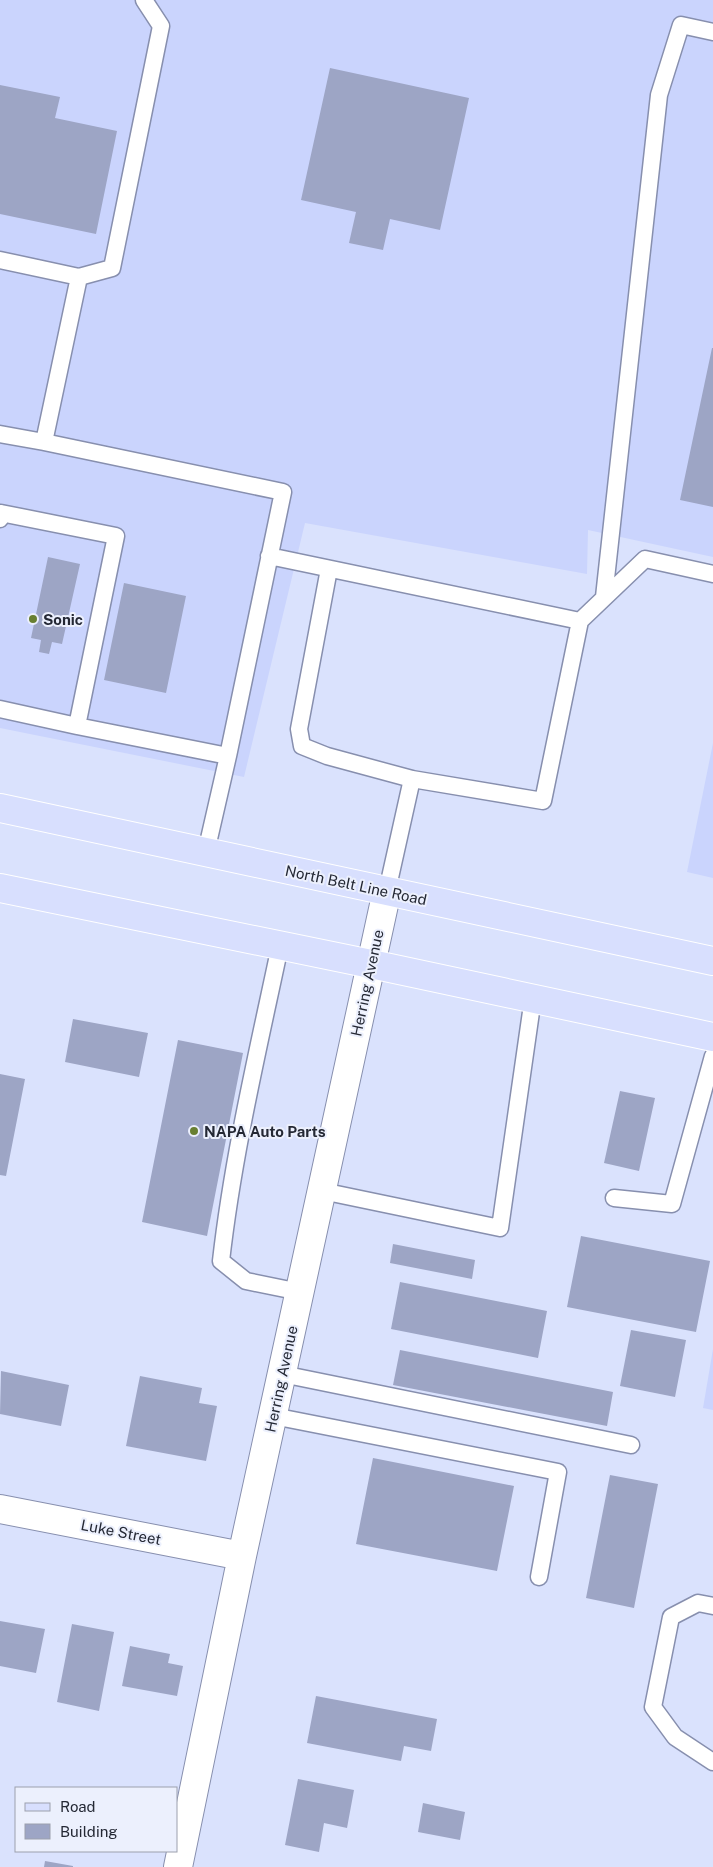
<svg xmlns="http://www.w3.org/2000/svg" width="713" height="1867" font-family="'Public Sans',sans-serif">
  <rect width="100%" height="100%" fill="#dae2fd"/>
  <path fill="#cad4fd" d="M0,0H713V557L588,530L587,574L305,523L244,777L0,728Z
    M713,743V878L687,872Z
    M713,1349V1410L703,1408Z"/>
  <path fill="#9da5c5" d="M330,68L469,98L440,230L390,219L383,250L349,243L356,212L301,200Z
    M0,85L60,97L55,118L117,131L96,234L0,214Z
    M712,348H713V507L680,500Z
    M48,557L80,564L62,644L52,642L49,654L39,652L41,640L31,638Z
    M124,583L186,596L166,693L104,680Z
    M73,1019L148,1033L139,1077L65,1062Z
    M178,1040L243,1053L207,1236L142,1222Z
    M0,1074L25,1079L6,1176L0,1175Z
    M620,1091L655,1098L639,1171L604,1163Z
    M581,1236L710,1261L696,1332L567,1307Z
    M393,1244L475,1260L472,1279L390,1263Z
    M400,1282L547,1311L538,1358L391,1329Z
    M631,1330L686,1340L675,1397L620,1386Z
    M400,1350L613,1392L607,1426L393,1385Z
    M1,1371L69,1385L61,1426L0,1414Z
    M140,1376L202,1388L199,1403L217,1406L206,1461L126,1446Z
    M373,1458L514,1486L497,1571L356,1544Z
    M610,1475L658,1484L634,1608L586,1598Z
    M0,1621L45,1629L36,1673L0,1666Z
    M72,1624L114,1632L99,1711L57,1702Z
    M130,1646L170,1654L168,1663L183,1666L177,1696L122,1686Z
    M316,1696L437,1719L431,1751L404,1746L401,1761L307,1743Z
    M298,1779L354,1790L347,1828L324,1823L319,1852L285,1845Z
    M423,1803L465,1812L460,1840L418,1832Z
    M45,1861L73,1866V1867H44Z"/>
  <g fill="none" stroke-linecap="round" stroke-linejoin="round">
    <g stroke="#878fae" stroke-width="19">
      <path id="service" d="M0,260L79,277L112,268L161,26L144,0
        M0,434L44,442L79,277
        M44,442L283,492L228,756
        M0,519L1,513L116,536L77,726L0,709
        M269,556L580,621L543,801L412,779L387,891
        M329,569L299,729L302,746L327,756L412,779
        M604,597L659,95L681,25L713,32
        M580,621L645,559L713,574
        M77,726L228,756L206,852
        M280,946C258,1050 233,1155 221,1261L246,1281L300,1292
        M322,1191L500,1228L533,998
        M614,1198L672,1204L713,1056
        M282,1374L631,1445
        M273,1416L558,1472L539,1577
        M713,1606L698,1603L671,1617L653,1707L675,1737L713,1762"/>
    </g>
    <g stroke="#878fae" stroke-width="30">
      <path id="minor" d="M0,1509L242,1556
        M178,1867L242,1556L387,891"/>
    </g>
    <g stroke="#fff" stroke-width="30">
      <path id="primary" d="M0,808L713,961
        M0,888L371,964L713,1037"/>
    </g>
    <use href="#service" stroke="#fff" stroke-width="16"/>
    <use href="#minor" stroke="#fff" stroke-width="28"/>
    <use href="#primary" stroke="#d8dffe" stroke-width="28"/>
  </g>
  <g fill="#687f31" stroke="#ecf0fd" stroke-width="2">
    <circle cx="33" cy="619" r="5"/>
    <circle cx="194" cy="1131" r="5"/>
  </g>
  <g text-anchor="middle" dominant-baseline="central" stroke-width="4" stroke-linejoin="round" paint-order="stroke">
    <g font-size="15" font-weight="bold" fill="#242834" stroke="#ecf0fd" text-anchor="start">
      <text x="43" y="619">Sonic</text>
      <text x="204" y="1131">NAPA Auto Parts</text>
    </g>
    <g font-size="15" fill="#242834" stroke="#ecf0fd">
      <text transform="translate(356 885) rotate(12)">North Belt Line Road</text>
      <text transform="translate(367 983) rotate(-78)">Herring Avenue</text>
      <text transform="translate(281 1379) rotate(-78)">Herring Avenue</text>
      <text transform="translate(121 1532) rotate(11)">Luke Street</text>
    </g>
  </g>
  <rect x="15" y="1787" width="162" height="65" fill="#ecf0fd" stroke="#9ca0ad"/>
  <rect x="25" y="1803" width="25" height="8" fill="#d8dffe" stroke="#9ca0ad"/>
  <text x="60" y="1812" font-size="15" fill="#242834">Road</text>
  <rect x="25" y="1824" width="25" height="15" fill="#9da5c5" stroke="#9ca0ad"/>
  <text x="60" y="1837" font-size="15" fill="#242834">Building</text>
</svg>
